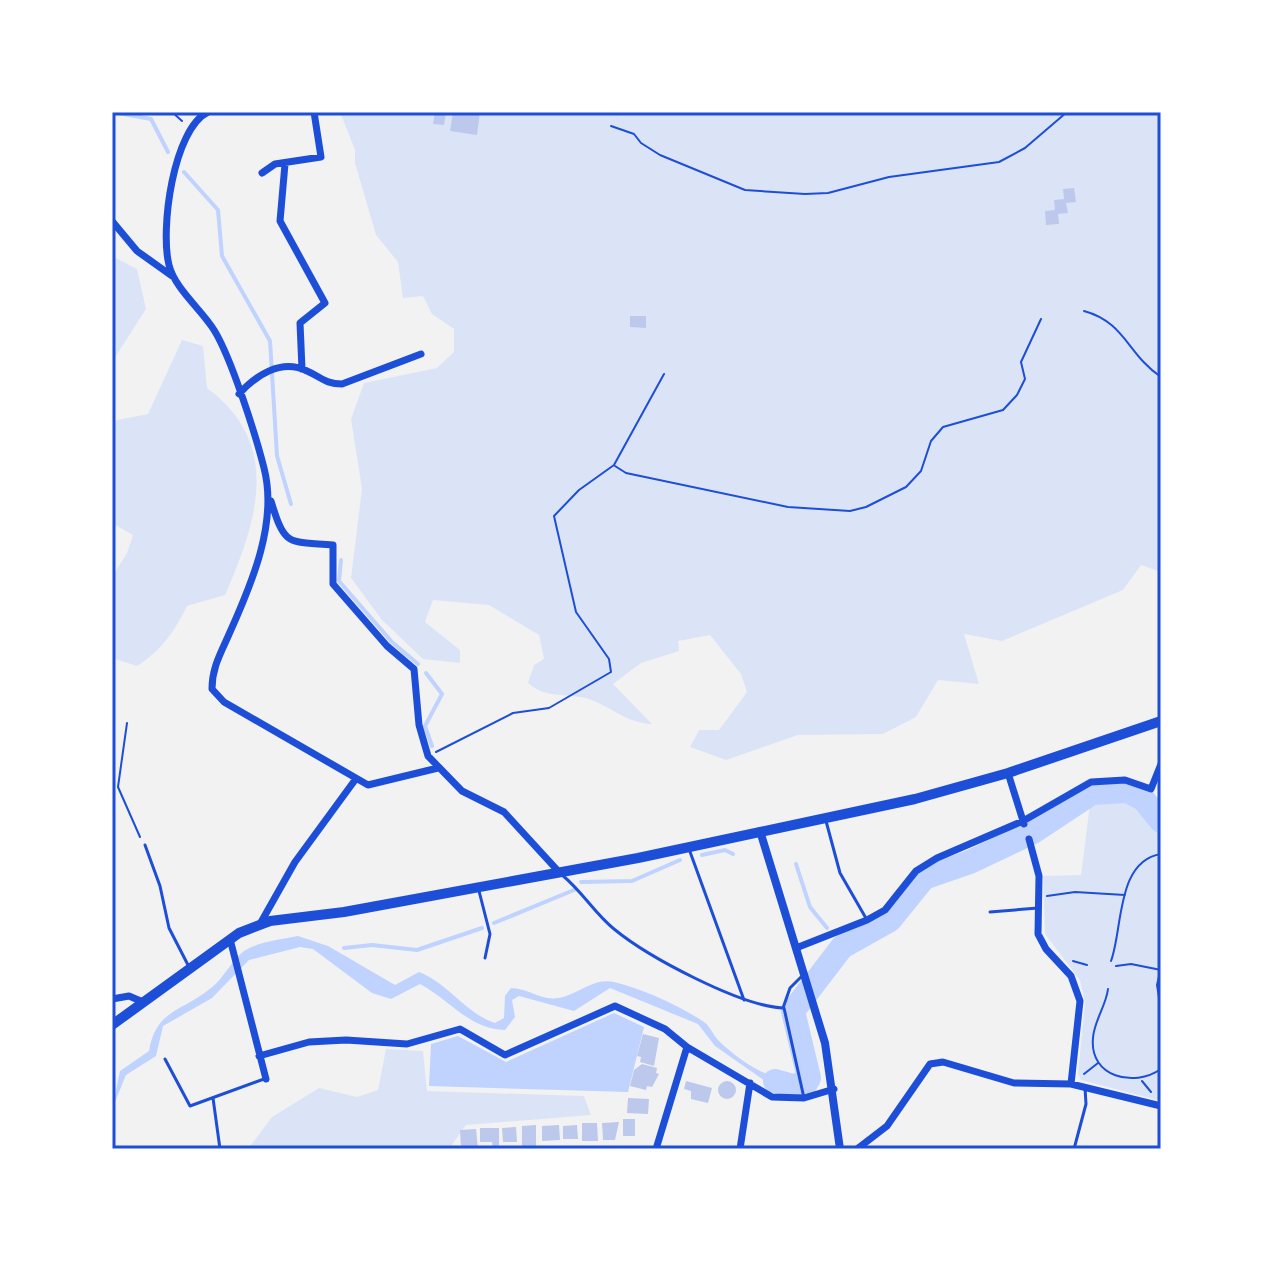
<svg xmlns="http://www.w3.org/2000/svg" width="1273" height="1261" font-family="Ubuntu,sans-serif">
  <rect width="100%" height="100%" fill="#f2f2f2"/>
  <path fill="#dbe4f7" d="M340,112H1161V572L1141,565L1123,590L1002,641L964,634L979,684L938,680L916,717L883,734L798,735L726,760L690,747L699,730H719L747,692L741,674L710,635L678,641L679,651L641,663L613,684L652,724C628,723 615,710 594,701C571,691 548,701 528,683L534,665L544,659L539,635L489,605L433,600L425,622L460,650V663L423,659L382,620L351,578L362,489L351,419L364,383L437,368L454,352V329L432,314L423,296L403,298L398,262L376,235L355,163V150Z
    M112,256L137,269L146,309L112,362Z
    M182,340L203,346L207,388C283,444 257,522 225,595L187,606C174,632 162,650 137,666L112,658V577L127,553L133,535L112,523V421L148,414Z
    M1115,800L1137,808L1161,835V1101L1081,1080L1078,1074L1085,1002L1080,980L1045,934L1043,876L1081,875L1090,804Z
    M386,1049L423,1051L427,1091L584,1096L591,1115L466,1125L449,1149H248L272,1117L319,1088L357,1097L378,1090Z"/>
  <path fill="#bfd3fe" d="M298,936L328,946L395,985L419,972C448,983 465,1013 495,1023L504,1018L505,996L511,988C528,988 541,1001 558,998C578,995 593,977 614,982C643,989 680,1006 704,1022C711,1027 713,1035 719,1041C741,1062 775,1086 805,1078L808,1087L783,1090L765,1081L715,1046L698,1024L610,988L574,1011L519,996L512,1000L515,1017L505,1030C469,1029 450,1000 420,984L391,999L372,993L313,949L300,947L249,960L212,998L163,1026L156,1056L126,1075L112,1109L120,1071L149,1051C156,1009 182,1012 211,988C224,978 231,961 244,951C259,941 281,940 298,936Z
    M614,1013L644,1027L628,1092L429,1086L431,1044L458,1036L506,1062Z"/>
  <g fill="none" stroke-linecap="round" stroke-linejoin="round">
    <path stroke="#bfd3fe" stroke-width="4" d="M113,112L151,119L168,152
      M184,172L218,210L222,256L270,341L277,456L291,504
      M341,560L339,581L392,642L418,664
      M426,673L442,694L425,726L432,746
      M702,855L725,850L733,854
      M796,864L810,907L827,928
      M581,882L632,881L680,860
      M494,923L574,890
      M838,943L842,947
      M344,948L372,945L417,950L482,928"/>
    <path stroke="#bfd3fe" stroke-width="24" d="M775,1081L793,1086L806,1083L809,1078L793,1011L842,947L890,920L924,878L970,862L1033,832L1092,793L1127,791L1143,799L1161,821"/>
  </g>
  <path fill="#bdc9ec" d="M435,112L446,113L444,125L433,124Z
    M453,112H480L477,135L450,131Z
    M1074,188L1076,202L1066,203L1068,213L1058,214L1059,224L1046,225L1045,211L1055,210L1054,200L1064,199L1063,189Z
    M630,316H646V328L630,327Z
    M643,1034L659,1038L654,1066L640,1062L641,1057L637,1056Z
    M642,1064L657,1068L656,1073L659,1074L652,1087L647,1086L646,1090L630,1086L634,1070Z
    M718 1090a9 9 0 1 1 18 0a9 9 0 1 1-18 0Z
    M686,1081L712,1088L708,1103L691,1099V1091L684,1089Z
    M628,1098L649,1099L648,1114L627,1113Z
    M623,1119H635V1136H623Z
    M619,1122L615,1140H603L602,1123Z
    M582,1123H597L598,1141H582Z
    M536,1125V1146H522V1126Z
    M559,1125L560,1140L542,1141V1126Z
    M577,1125L578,1139H563V1126Z
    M516,1127L517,1142H503L502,1128Z
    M480,1128H499V1149H493L492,1142H480Z
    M476,1129L478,1149H461L460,1130Z"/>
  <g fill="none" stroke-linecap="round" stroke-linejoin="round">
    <path stroke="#1d4ed8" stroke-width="2" d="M172,112L182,121
      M611,126L634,134L641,143L660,155L745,190L805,194L828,193L889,177L999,162L1025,148L1067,112
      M1084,311C1125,322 1128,355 1161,377
      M615,466L626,473L788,507L850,511L866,507L906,487L921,471L931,441L943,427L1003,410L1017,395L1025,379L1021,362L1041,319
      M127,723L118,787L140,837
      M436,752L513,713L549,708L611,672L609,659L576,612L554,516L579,490L614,465L664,374
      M1047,896L1075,892L1125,895
      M1073,961L1087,965
      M1111,961C1123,929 1116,861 1161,854
      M1116,966L1131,964L1161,970
      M1160,972L1157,985L1161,1010
      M1108,989C1106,1006 1094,1021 1093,1038C1089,1077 1134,1088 1161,1069
      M1084,1074L1098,1063
      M1142,1081L1151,1092"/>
    <path stroke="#1d4ed8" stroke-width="3" d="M826,821L840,873L867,920
      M145,845L160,886L169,928L188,965
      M689,849L744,1000
      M562,875C582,891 595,914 614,929C648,957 740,1006 783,1008L790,988L801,977
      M479,891L490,934L485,958
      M990,912L1038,908
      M784,1008L804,1098
      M165,1059L190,1106L264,1079
      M213,1098L220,1149
      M1074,1149L1086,1104L1085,1088"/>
    <path stroke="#1d4ed8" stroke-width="7" d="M208,112C173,129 160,230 169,265C175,289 201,309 214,330C231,357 256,436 264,468C278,522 252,583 230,632C221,653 212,667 212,689L224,702L368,785L438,768
      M285,164L280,221L325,303L300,323L302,369
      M262,173L275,164L321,157L314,112
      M112,221L137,251L172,276
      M239,394C255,376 281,358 307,371C321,377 325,384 342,384L421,354
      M271,501C285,547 287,541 333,545V584L387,646L414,669L419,725L428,756L462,791L504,812L559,872
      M1008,773L1024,824
      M1029,839L1039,876L1038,934L1046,949L1071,976L1080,1001L1071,1084
      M260,924L295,862L355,780
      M230,939L266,1079
      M796,948L867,920L885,910L916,871L937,858L1023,821L1091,782L1125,780L1151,789L1161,764
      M112,999L129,996L143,1002
      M259,1056L309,1042L346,1040L407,1044L460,1029L505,1055L615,1006L665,1029L687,1047
      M656,1149L687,1047L772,1097L804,1098L834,1089
      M740,1149L750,1083
      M857,1149L887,1126L930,1064L943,1062L1014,1083L1071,1084L1161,1106"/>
    <path stroke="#1d4ed8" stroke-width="8" d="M760,831L825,1043L840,1149"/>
    <path stroke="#1d4ed8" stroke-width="10" d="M112,1025L239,933L270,921L344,912L638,858L915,799L1008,773L1161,721"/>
  </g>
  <rect width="1273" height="1261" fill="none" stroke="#ffffff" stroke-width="228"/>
  <rect x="114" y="114" width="1045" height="1033" fill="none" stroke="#1d4ed8" stroke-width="3"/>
</svg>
